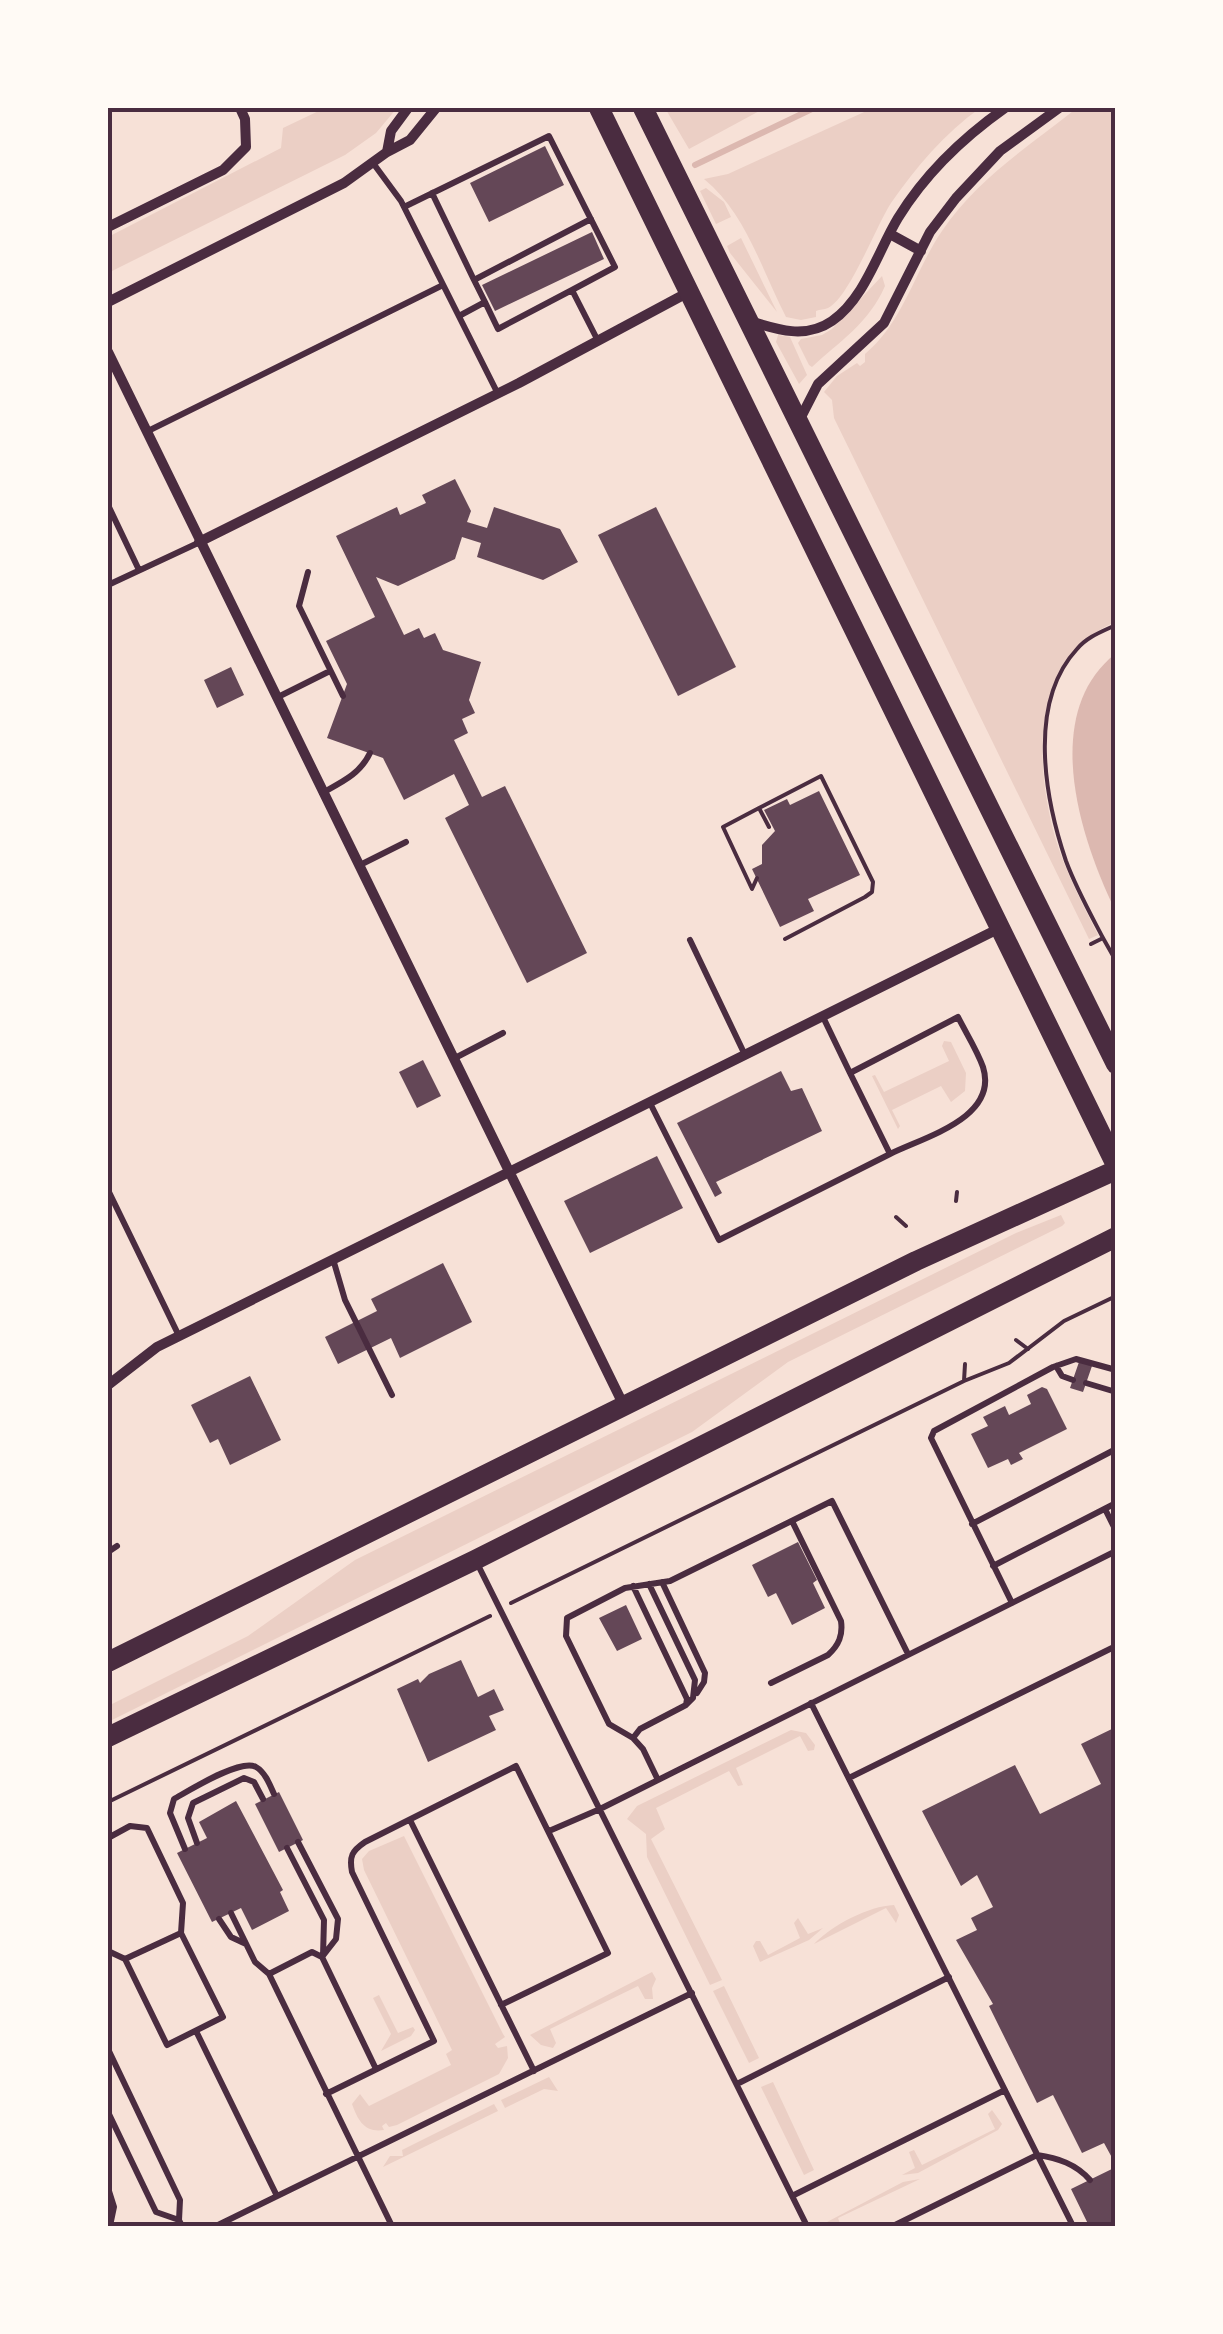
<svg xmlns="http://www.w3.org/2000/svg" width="1223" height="2334" font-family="'Noto Sans',sans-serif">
  <rect width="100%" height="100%" fill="#f7e1d7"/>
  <path fill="#ebcfc5" d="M325,108H397L376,133L345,155L108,273V237L281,148L283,128Z
    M665,108H765L689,149Z
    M873,108H980C944,134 916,167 891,203C876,226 849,298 828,308C824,310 820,309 816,311V317L801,320L786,317C761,268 745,212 704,179L728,174Z
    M1077,108H1115V622C1031,658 1034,761 1055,837C1065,871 1082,903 1098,935L1089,939L834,418L832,400L824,392L837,376L857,363L860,366L865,362V354C904,321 914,272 942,231C978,178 1028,147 1077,108Z
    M706,188L724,202L731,217L716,224L700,191Z
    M741,238L777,312L730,253L727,246Z
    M882,276L885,286C869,323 840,341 812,367L809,365L798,343L801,339L822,335L832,329Z
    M778,335L790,337L807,375L799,384L776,342Z
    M944,1041L951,1042L966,1073L965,1091L951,1102L941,1086L892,1110L900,1126L898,1129L872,1076L875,1075L884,1092L949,1061L942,1046Z
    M1061,1215L1065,1223L1062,1226L788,1362L692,1432L108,1722V1706L248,1636L355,1560L1016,1233Z
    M791,1730L806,1733L815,1745L814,1750L808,1751L800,1736L736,1768L743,1785L738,1786L729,1771L656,1808L665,1829L651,1839L722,1980L710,1985L647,1857L646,1834L627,1819L637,1806Z
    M404,1836L503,2034L505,2037L495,2044L498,2048L507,2046L508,2058L499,2074L397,2125L389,2127L386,2123L382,2126L384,2130C365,2133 358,2121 352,2104L360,2094L369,2106L451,2065L446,2054L452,2050L364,1870L362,1859L369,1851Z
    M894,1905L899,1915L896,1923L886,1908L814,1944C832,1925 869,1906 894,1905Z
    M798,1918L808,1934L823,1928L809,1940L760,1962L753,1946L756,1941H760L768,1955L800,1938L794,1923Z
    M652,1972L656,1979L652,1988L653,1999H645L638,1986L550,2029L556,2043L553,2048L541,2045L530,2035Z
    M724,1986L759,2058L749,2063L713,1991Z
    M379,1995L398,2033L413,2027L415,2030L411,2036L381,2051L391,2034L373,1998Z
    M549,2077L558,2091L544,2089L505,2108L501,2100Z
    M773,2082L814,2170L804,2175L761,2087Z
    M494,2104L498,2111L383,2167L390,2156H403L402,2150Z
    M992,2110L1002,2124L998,2130L918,2173L902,2175L915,2168L909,2152L914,2150L922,2165L995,2129L988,2114Z
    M920,2179L838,2218L841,2226H829L827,2222L903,2182Z"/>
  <path fill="#dcb8b0" d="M1115,654V910C1080,838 1040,714 1115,654Z"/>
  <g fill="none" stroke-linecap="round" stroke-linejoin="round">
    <path stroke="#dcb8b0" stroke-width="6" d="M695,165L814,108"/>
  </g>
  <path fill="#644757" d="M545,146L564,185L489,222L470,183Z
    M592,232L604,259L495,311L482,285Z
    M455,479L471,511L467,522L487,528L494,507L560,529L578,562L543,580L477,557L481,543L462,537L455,559L398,586L376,577L404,635L419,628L424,638L435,633L443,650L481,662L469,700L475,713L462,719L468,733L454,740L482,797L505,786L587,953L527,983L445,818L469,805L454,774L404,800L383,758L327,738L347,684L326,641L375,617L336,536L397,507L400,515L426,503L422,495Z
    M656,507L736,667L678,696L598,535Z
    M231,667L244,695L217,708L204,680Z
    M819,791L860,875L808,899L814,911L780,927L752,869L762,864V845L775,831L764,810L787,799L790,805Z
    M423,1060L441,1096L417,1108L399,1072Z
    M781,1071L791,1091L802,1088L822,1131L716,1182L722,1193L715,1197L677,1123Z
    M657,1156L683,1208L590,1253L564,1201Z
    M443,1263L472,1322L400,1358L391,1338L338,1364L325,1337L377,1311L371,1299Z
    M1079,1362L1092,1366L1083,1392L1070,1388Z
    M250,1376L281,1440L230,1465L218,1439L210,1443L191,1405Z
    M1042,1387L1047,1389L1067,1429L1019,1453L1023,1459L1011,1465L1008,1459L988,1468L971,1434L988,1426L983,1417L1005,1406L1009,1415L1031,1404L1027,1395Z
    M798,1542L817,1580L813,1583L825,1608L792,1625L776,1593L768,1597L752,1565Z
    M626,1605L642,1639L617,1651L599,1618Z
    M461,1660L478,1697L494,1689L504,1710L489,1716L496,1730L428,1762L397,1689L418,1679L420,1683L429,1674Z
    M1116,1727V2165L1104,2143L1082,2153L1053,2095L1037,2103L989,2006L993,2004L956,1940L977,1930L971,1918L993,1907L977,1875L961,1886L922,1811L1015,1765L1040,1814L1101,1784L1081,1744Z
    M279,1792L303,1840L279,1852L255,1804Z
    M236,1801L283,1890L280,1892L289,1911L252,1930L241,1908L212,1922L177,1853L207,1838L199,1822Z
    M1116,2167V2226H1089L1071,2189Z"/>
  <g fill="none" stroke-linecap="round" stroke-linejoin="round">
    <path stroke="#4a2c40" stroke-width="4" d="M759,808L821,776L873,882L872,892L865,897L785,939
      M757,878L752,889L723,827L759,808L769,827
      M1103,938L1116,961
      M1091,944L1103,938C1090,913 1076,888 1066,861C1045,799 1027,703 1077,649C1087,637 1101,632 1116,625
      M956,1201L957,1192
      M896,1217L906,1226
      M1016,1340L1028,1349
      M964,1381L965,1364
      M511,1603L964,1381L1009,1363L1064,1321L1116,1296
      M108,1802L490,1616"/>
    <path stroke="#4a2c40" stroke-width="6" d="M373,163L401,201L498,394
      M432,193L474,280
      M404,207L549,136L615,267L572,290L597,339
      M485,302L474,280L591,219
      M459,316L485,302L498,329L572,290
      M146,432L443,285
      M108,505L139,570
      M308,572L299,606L343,696
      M108,585L198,543
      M278,697L330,671
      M322,793C342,782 360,774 370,753
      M358,866L406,842
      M690,940L745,1055
      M823,1017L850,1073L958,1017C966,1033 977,1050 983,1067C999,1118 924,1137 890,1154L850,1073
      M455,1058L503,1033
      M650,1103L719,1240L890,1154
      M108,1190L179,1336
      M333,1259L345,1300L392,1395
      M1056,1366L1062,1376L1073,1380
      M1086,1383L1116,1392
      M1105,1509L1116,1531
      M972,1524L1116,1449
      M108,1552L117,1546
      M476,1561L807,2226
      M993,1566L1116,1503
      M662,1582L705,1673L704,1682L697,1693
      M649,1584L695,1680L693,1698L686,1705
      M1012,1603L931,1438L934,1431L1053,1367L1076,1359L1116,1370
      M771,1683L828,1655C839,1645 843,1635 841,1621L792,1521
      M811,1703L1073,2226
      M633,1738L640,1729L686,1705L687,1699L633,1586
      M849,1778L1116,1646
      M658,1780L643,1749L633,1738L609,1724L566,1636L567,1618L625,1588L670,1581L832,1501L908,1654
      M410,1820L534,2071
      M549,1831L600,1809L1116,1551
      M108,1838L130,1826L147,1828L183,1903L181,1933
      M298,1842L338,1919L336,1939L322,1957
      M197,1843L188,1818L193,1803L244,1778L254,1782L263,1799
      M287,1848L324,1920L323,1956
      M185,1849L170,1813L174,1799C190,1790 241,1758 256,1767C265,1772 270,1785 274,1794
      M231,1913L255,1962L269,1974
      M219,1919L231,1937L246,1944
      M181,1933L223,2017L167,2045L125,1959Z
      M108,1951L125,1959
      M196,2031L277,2196
      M108,2049L180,2200L179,2220L182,2226
      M376,2069L322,1957L312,1952L269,1974L392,2226
      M737,2084L949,1977
      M326,2094L434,2041L352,1872C349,1856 352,1851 365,1842L516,1766L608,1953L501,2005
      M108,2112L156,2212L179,2220
      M108,2188L114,2207L110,2226
      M792,2196L1005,2090
      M216,2226L692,1993
      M893,2226L1037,2155C1058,2158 1076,2164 1090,2180"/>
    <path stroke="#4a2c40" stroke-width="10" d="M387,152L391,131L408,108
      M108,227L223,170L246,147L245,119L240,108
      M890,234L921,251
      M108,302L344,183L387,152L410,140L436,108
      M750,321C778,330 806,339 832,321C865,298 878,251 898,218C925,174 964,137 1005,108
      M108,352L624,1406
      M800,419L818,384L884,323L930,232L956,198L1000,151L1059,108
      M199,542L519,383L687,293
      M108,1385L157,1347L1000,928"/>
    <path stroke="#4a2c40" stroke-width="20" d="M599,108L1116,1165
      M643,108L1116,1064
      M108,1662L916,1261L1116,1170
      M108,1737L475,1560L1116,1237"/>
  </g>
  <rect width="1223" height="2334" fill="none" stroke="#fffaf5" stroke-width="220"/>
  <rect x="110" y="110" width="1003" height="2114" fill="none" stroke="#4a2c40" stroke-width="4"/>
</svg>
